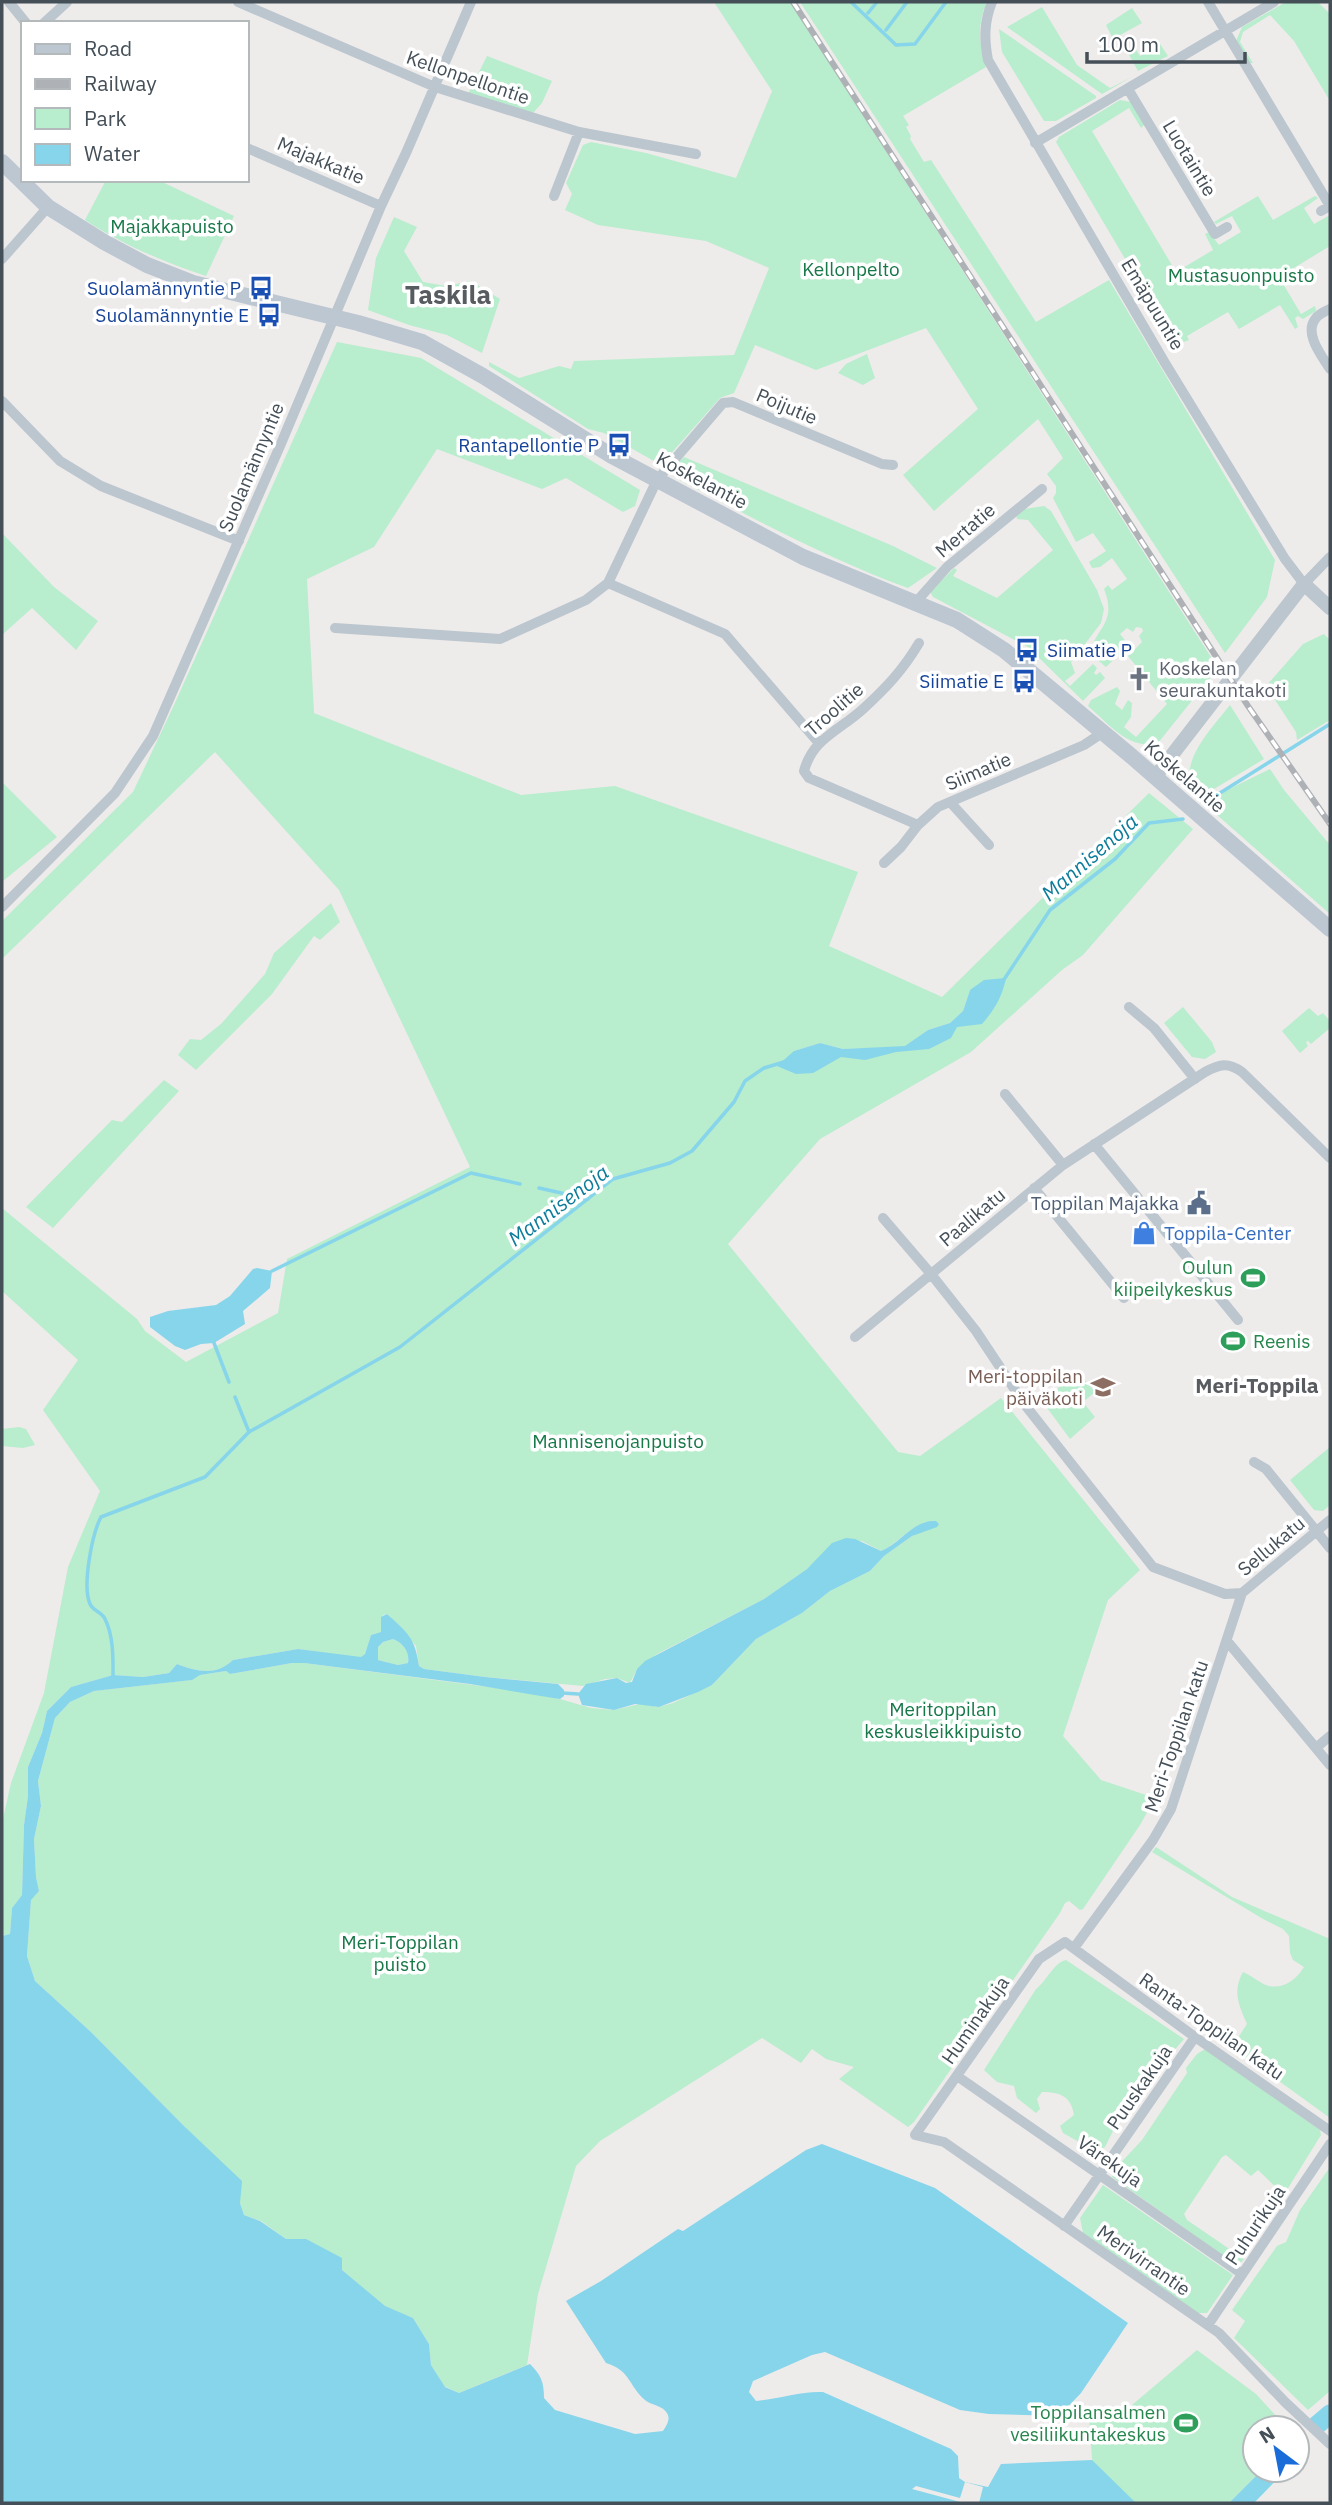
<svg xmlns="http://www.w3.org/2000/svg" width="1332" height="2505" font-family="'IBM Plex Sans',sans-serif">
  <rect width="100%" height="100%" fill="#eeebeb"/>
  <path fill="#b8edcd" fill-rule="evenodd" d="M714,2H790L1218,668L1158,743C1129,751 1108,723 1088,706L1091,700L1117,687L1120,691L1115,704L1122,710L1128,700L1132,703L1131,717L1124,727L1136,737L1167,704L1128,656L1142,642L1139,636L1143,631L1142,628L1136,627L1133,632L1127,628L1120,634L1129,645L1106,667L1089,653C1098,626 1117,622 1104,589L1108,585L1112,590L1127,579L1112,558L1100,567L1092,568L1089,562L1106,551L1093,533L1076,542L1053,498L1056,493V486L1047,474L1063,458L1038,419L934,511L903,475L978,409L926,328L816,370L755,345L734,393L720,398L661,465L604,433L588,429L489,366V362L519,378L559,366L571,369L574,361L734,355L769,268L706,241L598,225L565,210L572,194L566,183L583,145L591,142L646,153L736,178L772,91Z
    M800,2H987C977,24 979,44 986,67L903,116L909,125L906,127L911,136L910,139L924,162L931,160L1036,322L1109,280L1275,560L1267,597L1225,653Z
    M1286,2H1318L1330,14V101L1294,41L1270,15L1243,32L1240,42L1253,63H1248L1236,41L1242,27Z
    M1042,7L1077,65L1110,88L1132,77L1102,94L1007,27Z
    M1132,8L1142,23L1113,39L1106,25Z
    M999,29L1096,96V98L1056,121H1044L1002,52Z
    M1160,44L1168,56L1138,71L1128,53L1135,48L1140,56Z
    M487,56L552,81L542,103L533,113L468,94Z
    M1120,100L1131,102L1145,124L1141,128L1129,108L1092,131L1176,272L1213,250L1205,234L1209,232L1219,245L1241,232L1232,216L1216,224L1214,222L1258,196L1273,220L1315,196L1318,198L1304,208L1314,224L1330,215V246L1279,277L1301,314L1315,306L1316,311L1303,319L1298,316L1295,318L1298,327L1295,329L1280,305L1239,329L1228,312L1187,336L1189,340L1176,345L1056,142L1059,137Z
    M106,180H158L234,216L206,276C164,262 123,245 85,220Z
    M394,217L417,227L404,251L423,282L446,286L471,281L500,299L482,353L447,335L409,325L368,310L376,258Z
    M337,342L421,358L640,490L635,506L623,512L566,478L542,489L437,449L374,547L307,579L314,713L521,795L615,786L858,872L829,946L942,997L1149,793L1193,829L1083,955L1062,970L971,1052L820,1139L728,1244L898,1452L920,1456L1001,1398L1140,1570L1108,1600L1063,1736L1101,1780L1155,1798L1140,1825L1083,1909L1080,1910L1069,1901L1065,1903L1060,1913L914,2122L908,2127L839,2079L854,2067L826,2059L812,2049L801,2063L762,2038L600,2141L576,2166L538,2294L527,2365L459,2393L444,2386L431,2365L429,2344L413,2318L385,2307L306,2239H286L261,2221L244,2215L240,2203L185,2127L91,2032L35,1981L27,1956L31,1899L39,1891L36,1877L34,1839L41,1806L38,1781L55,1718L70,1702L94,1691L191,1680L200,1675L226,1671L230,1674L292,1663H304L519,1691L560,1699L591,1708L614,1710L640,1704L659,1707L673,1703L712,1685L756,1639L802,1613L830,1591L870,1571L884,1556L912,1536L938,1523C917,1516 899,1544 881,1551L862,1541L828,1548L807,1569L764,1599L657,1654L637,1669L630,1683L617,1678L605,1679L583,1686L485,1677L424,1669L419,1666L416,1646L387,1614L383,1615L381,1632L371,1635L365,1654L361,1658L298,1649L233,1660C216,1676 198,1672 177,1664L169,1673L143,1677L113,1675L71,1687L47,1711L42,1733L28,1767V1796L24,1825L22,1895L12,1908L10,1934L2,1936V1823L11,1783L44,1693L68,1567L100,1491L43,1410L78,1360L2,1291V1208L137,1319L145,1331L186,1362L278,1313L287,1259L470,1167L339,890L215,752L2,959V921L133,792L174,705ZM1005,979L932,1044L869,1053L794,1051L820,1043L843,1049L905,1047L928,1030L950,1023L963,1011L970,990Z
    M867,354L875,378L863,385L838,373L846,364Z
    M684,457L893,546L937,568L908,588C826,558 751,517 674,477L671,470Z
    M1044,506L1051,511L1097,590L1104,609L1101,623L1071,662L1075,673L1065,681L1070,686L1093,664L1097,668L1094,673L1096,675L1100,672L1105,678L1083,701L1028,647L933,597L930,592L954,568L957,570L953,576L997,598L1053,550L1028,520L1017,519L1016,514L1024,509Z
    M2,533L54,587L98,621L76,650L32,608L2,635Z
    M1324,634L1330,640V720L1297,740L1296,732L1266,686L1303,644Z
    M1230,705L1264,759L1214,789L1200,802C1170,769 1210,731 1230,705Z
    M1270,769L1284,790L1330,845V914L1208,807L1225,791Z
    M2,782L57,837L3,881L2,880Z
    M331,903L340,922L320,940L314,936L272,994L196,1070L178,1055L190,1039L201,1040L221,1024L265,974L274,953Z
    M1183,1007L1212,1042L1216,1052L1205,1059L1192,1057L1164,1023Z
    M1309,1008L1318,1016L1323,1013L1330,1021V1028L1311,1044L1308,1041L1306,1042L1308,1046L1300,1053L1282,1031Z
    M164,1080L179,1091L53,1228L26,1207L112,1120L122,1122Z
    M1078,1372L1095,1392L1083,1402L1095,1417L1070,1439L1042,1401Z
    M19,1427L26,1429L35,1445L23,1448L2,1446V1429Z
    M1330,1447V1505L1323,1511L1314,1510L1290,1480Z
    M393,1639C403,1643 410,1652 408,1663L398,1665L378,1660V1647L383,1642Z
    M1156,1847L1232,1897L1330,1939V2118L1232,2047L1247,2024C1239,2006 1232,1991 1243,1972C1251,1975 1261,1984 1269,1986C1284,1989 1297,1979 1304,1967L1293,1960L1290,1953L1289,1936L1283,1929L1263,1919L1152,1852Z
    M1066,1960L1184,2039L1171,2054L1163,2058L1124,2109L1105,2147L1095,2151L1063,2133L1060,2126L1074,2115C1071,2096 1060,2092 1042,2092L1037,2099L1040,2109L1036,2113L1017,2098L1014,2086L997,2082L984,2070L1036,1989C1047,1981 1053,1963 1066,1960Z
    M1205,2049L1320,2130L1321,2135L1254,2243L1252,2239L1281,2192L1258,2170L1251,2176L1226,2155L1222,2157L1184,2214L1187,2220L1244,2259L1239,2264H1235L1112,2177L1114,2170L1142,2140L1187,2073L1186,2068L1197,2054Z
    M1330,2167V2391L1308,2410L1234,2338L1245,2321L1232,2310L1277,2246L1286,2242L1300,2210Z
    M1103,2185L1233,2275L1207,2313H1198L1083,2233L1080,2218Z
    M1197,2350L1256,2394L1287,2428H1255V2470H1262L1229,2503H1098L1095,2500L1089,2418L1119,2416Z"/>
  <path fill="#86d5ea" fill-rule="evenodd" d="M1006,978C1002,997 995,1009 982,1024L957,1027L951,1038L929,1049L896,1052L865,1060L841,1057L813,1073L796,1074L777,1066L794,1051L820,1043L843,1049L905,1046L928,1030L950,1023L963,1011L970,990L984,980Z
    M257,1268L272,1271L270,1288L243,1311L245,1324L214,1343L201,1344L185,1350L175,1346L150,1327V1317L168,1311L216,1305L230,1296L253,1269Z
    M936,1521L939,1524L937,1527L912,1536L884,1556L870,1571L830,1591L802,1613L756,1639L712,1685L698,1692L659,1707L635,1704L614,1710L582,1705L578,1694L586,1684L617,1678L626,1683L632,1682L637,1669L645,1661L764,1599L807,1569L832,1543L846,1538L855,1539L881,1551C900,1544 914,1519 936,1521Z
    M387,1614C408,1633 415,1638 419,1666L424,1669L485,1677L558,1684L564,1690V1696L560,1699L553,1698L470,1684L304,1663H292L230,1674L226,1671L200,1675L192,1680L94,1691L70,1702L55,1718L38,1781L41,1806L34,1839L36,1877L39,1891L31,1900L27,1956L35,1981L91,2032L185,2127L242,2181L240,2203L244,2215L260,2221L286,2239H306L342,2258V2270L385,2306L413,2318L429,2344L431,2365L445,2387L459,2393L530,2364C541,2375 544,2382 544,2398L555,2410L635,2434L663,2431C666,2426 670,2421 668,2415C664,2405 652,2406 645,2400C628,2385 631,2371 606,2363L566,2301L601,2281L678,2229L683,2231L806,2150L822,2144L935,2188L1128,2323L1081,2393L1059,2416L989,2414L960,2410L825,2352L812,2355L753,2381L749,2392L756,2401C779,2399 800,2391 823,2392L951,2449L958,2456L959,2478L965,2482L988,2487L1001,2464L1092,2460L1136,2503H2V1936L10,1934L12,1908L22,1895L24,1825L28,1796V1767L42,1733L47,1711L71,1687L113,1675L143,1677L169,1673L177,1664C198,1672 216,1676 233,1660L298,1649L361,1657L365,1654L371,1635L381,1632V1617ZM393,1639C403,1643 410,1652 408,1663L398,1665L378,1660V1647L383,1642Z
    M1262,2470H1286L1254,2503H1229Z"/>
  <path fill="#eeebeb" d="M965,2482L983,2487L979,2503H964L912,2489L916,2486L960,2498Z"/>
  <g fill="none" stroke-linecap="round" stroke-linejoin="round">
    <path stroke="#86d5ea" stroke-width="3.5" d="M851,2L896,45L915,44L946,2
      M868,13L877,2
      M886,30L907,2
      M1204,803L1330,724
      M1003,981L1050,910L1115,859L1149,823L1183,819
      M539,1188L588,1199
      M272,1271L471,1173L520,1184
      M214,1343L229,1382
      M235,1397L249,1432
      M113,1679C113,1660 114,1637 105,1619C102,1612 93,1611 90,1604C82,1586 92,1534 101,1517L205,1477L249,1432L400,1347L613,1179L670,1163L692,1151L734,1102L745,1081L764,1068L784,1062
      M562,1693L578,1694"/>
    <path stroke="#86d5ea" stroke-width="19" d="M1317,2425L1330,2414"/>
    <path stroke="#bcc6ce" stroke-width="10" d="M9,2L26,23
      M238,2L435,87L579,132L696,154
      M992,2C984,22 984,39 988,60L1165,363L1285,559L1304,584L1330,557
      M1208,2L1330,206L1321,211
      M44,23L67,2
      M1128,89L1215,234L1227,227
      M1035,143L1274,2
      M247,148L381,206
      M554,196L579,132
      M2,259L48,207
      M1330,309C1326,311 1319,314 1316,318C1303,333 1322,356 1330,369
      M2,401L60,461L101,486L239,541
      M608,583L725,634L818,742
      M916,602L947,567L1042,489
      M335,628L500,639L586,600L608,583L657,480L723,403L733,402L882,464L893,465
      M950,802L989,845
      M918,825L809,778L804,771C813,738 839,731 863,709C886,688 903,670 919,643
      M884,863L901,847L918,825L938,807L1084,745L1102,733
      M2,907L115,793L153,736L280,446L381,206L406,153L471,2
      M1129,1007L1154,1028L1195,1079
      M1005,1094L1063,1165
      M1094,1144L1238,1320
      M1330,1158L1242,1072C1228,1062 1220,1064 1205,1072L1063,1165L931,1274L976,1331L1025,1405L1153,1567L1225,1594L1242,1593L1330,1520
      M1034,1188L1124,1298
      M855,1337L931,1274L883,1218
      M1254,1462L1266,1469L1330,1548
      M1227,1641L1330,1765
      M1317,1747L1330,1736
      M1074,1948L1153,1840L1171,1809L1242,1593
      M957,2076L1242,2274
      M1330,2131L1195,2037L1065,1942L1039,1959L915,2135L944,2142L1219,2333L1285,2402L1330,2444
      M1064,2226L1195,2037
      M1208,2325L1330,2144"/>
    <path stroke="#bcc6ce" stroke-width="14" d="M1155,777L1304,584L1330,608"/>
    <path stroke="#bcc7d2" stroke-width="16" d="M2,162L48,207L104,242L147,265L193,283L358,323L422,342L483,376L612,456L803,557L957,620L1004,650L1130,755L1330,929"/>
    <g stroke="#aeb1b6" stroke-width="6">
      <path id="rail" d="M793,2L1248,706L1330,824"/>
    </g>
    <use href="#rail" stroke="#fff" stroke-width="3.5" stroke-dasharray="10" stroke-linecap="butt"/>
  </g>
  <defs>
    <g id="bus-bare" transform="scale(1.89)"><path d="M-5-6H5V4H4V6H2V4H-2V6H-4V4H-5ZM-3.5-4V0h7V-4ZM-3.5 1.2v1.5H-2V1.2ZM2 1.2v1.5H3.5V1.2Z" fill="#1a4fb4" stroke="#fff" stroke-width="2.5" paint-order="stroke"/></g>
    <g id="church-bare" transform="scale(1.89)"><path d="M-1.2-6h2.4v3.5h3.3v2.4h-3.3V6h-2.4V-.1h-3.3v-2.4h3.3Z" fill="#6b7280" stroke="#fff" stroke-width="2.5" paint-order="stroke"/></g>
    <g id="civic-bare" transform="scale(1.89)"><path d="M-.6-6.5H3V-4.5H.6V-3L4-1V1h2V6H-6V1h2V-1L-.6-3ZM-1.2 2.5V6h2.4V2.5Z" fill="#5c6f8a" stroke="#fff" stroke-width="2.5" paint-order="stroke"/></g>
    <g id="shop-bare" transform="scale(1.89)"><path d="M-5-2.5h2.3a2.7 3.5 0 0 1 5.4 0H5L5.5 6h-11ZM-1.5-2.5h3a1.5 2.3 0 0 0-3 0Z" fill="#3f7fe0" stroke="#fff" stroke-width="2.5" paint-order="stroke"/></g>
    <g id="stadium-bare" transform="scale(1.89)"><path d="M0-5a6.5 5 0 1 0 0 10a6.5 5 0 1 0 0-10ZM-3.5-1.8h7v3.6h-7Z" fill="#2e9e5b" stroke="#fff" stroke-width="2.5" paint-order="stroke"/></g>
    <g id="school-bare" transform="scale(1.89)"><path d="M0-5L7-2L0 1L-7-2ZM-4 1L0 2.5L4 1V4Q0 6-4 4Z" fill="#8d6e63" stroke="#fff" stroke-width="2.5" paint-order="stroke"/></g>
  </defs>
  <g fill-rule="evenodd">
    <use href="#bus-bare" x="261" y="288"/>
    <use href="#bus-bare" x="269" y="315"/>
    <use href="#bus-bare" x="619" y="445"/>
    <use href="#bus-bare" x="1027" y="650"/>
    <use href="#church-bare" x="1139" y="679"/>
    <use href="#bus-bare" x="1024" y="681"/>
    <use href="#civic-bare" x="1199" y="1203"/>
    <use href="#shop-bare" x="1144" y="1233"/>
    <use href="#stadium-bare" x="1253" y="1278"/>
    <use href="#stadium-bare" x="1233" y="1341"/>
    <use href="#school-bare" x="1103" y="1387"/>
    <use href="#stadium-bare" x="1186" y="2423"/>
  </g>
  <g text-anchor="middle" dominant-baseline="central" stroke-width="7" stroke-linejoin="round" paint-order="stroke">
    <g font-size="19" fill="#444f58" stroke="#fff">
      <text transform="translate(468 77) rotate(19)">Kellonpellontie</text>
      <text transform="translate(1190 158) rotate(59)">Luotaintie</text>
      <text transform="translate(321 160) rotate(23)">Majakkatie</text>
      <text transform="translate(1153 304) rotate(59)">Emäpuuntie</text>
      <text transform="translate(787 406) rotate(23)">Poijutie</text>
      <text transform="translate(251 467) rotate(-67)">Suolamännyntie</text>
      <text transform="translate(702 480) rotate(28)">Koskelantie</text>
      <text transform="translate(965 530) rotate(-41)">Mertatie</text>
      <text transform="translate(834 709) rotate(-41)">Troolitie</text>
      <text transform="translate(978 771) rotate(-23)">Siimatie</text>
      <text transform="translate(1185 776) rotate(41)">Koskelantie</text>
      <text transform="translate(972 1217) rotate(-40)">Paalikatu</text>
      <text transform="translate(1271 1546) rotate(-40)">Sellukatu</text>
      <text transform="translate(1176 1736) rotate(-71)">Meri-Toppilan katu</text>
      <text transform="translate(975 2020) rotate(-55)">Huminakuja</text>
      <text transform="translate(1212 2026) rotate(35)">Ranta-Toppilan katu</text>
      <text transform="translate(1139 2087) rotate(-55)">Puuskakuja</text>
      <text transform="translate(1110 2161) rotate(35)">Värekuja</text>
      <text transform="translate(1255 2225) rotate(-56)">Puhurikuja</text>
      <text transform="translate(1144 2260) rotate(35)">Merivirrantie</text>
    </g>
    <g font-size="19" fill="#177848" stroke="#fff">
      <text x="172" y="226">Majakkapuisto</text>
      <text x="851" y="269">Kellonpelto</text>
      <text x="1241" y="275">Mustasuonpuisto</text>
      <text x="618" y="1441">Mannisenojanpuisto</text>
      <text x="943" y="1709">Meritoppilan<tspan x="943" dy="22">keskusleikkipuisto</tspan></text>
      <text x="400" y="1942">Meri-Toppilan<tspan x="400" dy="22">puisto</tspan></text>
    </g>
    <g font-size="19" fill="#164399" stroke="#fff" text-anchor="end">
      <text x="241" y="288">Suolamännyntie P</text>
      <text x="249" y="315">Suolamännyntie E</text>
      <text x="599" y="445">Rantapellontie P</text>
      <text x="1047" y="650" text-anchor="start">Siimatie P</text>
      <text x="1004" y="681">Siimatie E</text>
    </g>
    <g font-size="19" fill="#5b616d" stroke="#fff" text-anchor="start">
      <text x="1159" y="668">Koskelan<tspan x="1159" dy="22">seurakuntakoti</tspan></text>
    </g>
    <g font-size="19" fill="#4e5e75" stroke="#fff" text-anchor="end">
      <text x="1179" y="1203">Toppilan Majakka</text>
    </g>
    <g font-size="19" fill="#366cbe" stroke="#fff" text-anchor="start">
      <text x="1164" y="1233">Toppila-Center</text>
    </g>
    <g font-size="19" fill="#27864d" stroke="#fff" text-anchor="end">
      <text x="1233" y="1267">Oulun<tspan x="1233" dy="22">kiipeilykeskus</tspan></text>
      <text x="1253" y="1341" text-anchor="start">Reenis</text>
      <text x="1166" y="2412">Toppilansalmen<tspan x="1166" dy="22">vesiliikuntakeskus</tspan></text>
    </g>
    <g font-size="19" fill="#785e54" stroke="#fff" text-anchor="end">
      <text x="1083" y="1376">Meri-toppilan<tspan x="1083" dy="22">päiväkoti</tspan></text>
    </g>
    <g font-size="21" font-style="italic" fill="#0d7c9b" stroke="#fff">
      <text transform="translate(1089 857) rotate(-41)">Mannisenoja</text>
      <text transform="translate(558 1205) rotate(-37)">Mannisenoja</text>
    </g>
    <g font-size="21" font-weight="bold" fill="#585c60" stroke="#fff">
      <text x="1257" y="1385">Meri-Toppila</text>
    </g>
    <g font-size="26" font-weight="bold" fill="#585c60" stroke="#fff">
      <text x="448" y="294">Taskila</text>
    </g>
  </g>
  <rect width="1332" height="2505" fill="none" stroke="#444f58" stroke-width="7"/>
  <rect x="21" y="21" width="228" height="161" fill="#ffffff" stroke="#b4b9bc" stroke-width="2"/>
  <rect x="35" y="44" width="35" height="10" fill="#bcc7d2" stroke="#b4b9bc" stroke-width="2"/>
  <text x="84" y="56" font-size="21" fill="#444f58">Road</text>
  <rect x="35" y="79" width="35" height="10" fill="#aeb1b6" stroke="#b4b9bc" stroke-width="2"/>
  <text x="84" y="91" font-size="21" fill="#444f58">Railway</text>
  <rect x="35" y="108" width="35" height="21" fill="#b8edcd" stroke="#b4b9bc" stroke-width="2"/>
  <text x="84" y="126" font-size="21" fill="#444f58">Park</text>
  <rect x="35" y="144" width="35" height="21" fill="#86d5ea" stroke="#b4b9bc" stroke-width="2"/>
  <text x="84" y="161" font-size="21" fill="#444f58">Water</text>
  <g transform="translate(1276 2449) rotate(328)"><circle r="33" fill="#ffffff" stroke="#b4b9bc" stroke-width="2"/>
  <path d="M0-5L12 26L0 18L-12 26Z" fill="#1a6dd9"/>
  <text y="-10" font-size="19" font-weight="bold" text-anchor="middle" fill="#444f58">N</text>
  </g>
  <path d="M1087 52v10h158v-10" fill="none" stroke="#444f58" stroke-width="3.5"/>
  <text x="1098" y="52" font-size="21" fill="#444f58" stroke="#ffffff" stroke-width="5" paint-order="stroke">100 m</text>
</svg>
